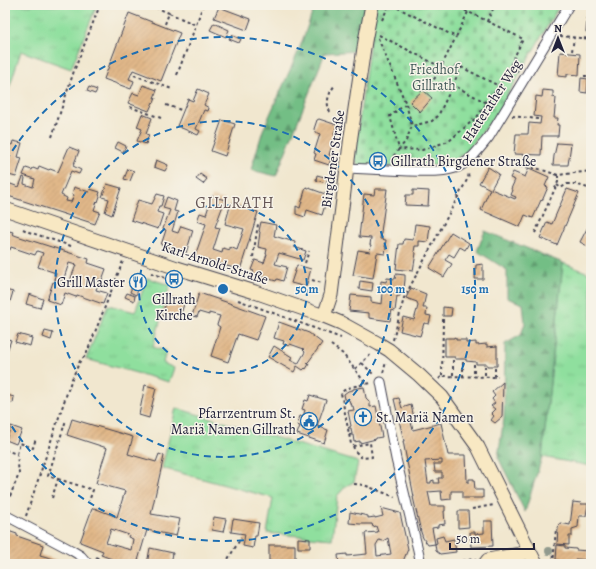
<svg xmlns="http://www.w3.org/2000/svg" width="596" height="569" font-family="Alegreya,serif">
  <defs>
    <pattern id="grass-tufts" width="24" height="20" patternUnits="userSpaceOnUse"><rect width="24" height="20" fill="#8fdf9e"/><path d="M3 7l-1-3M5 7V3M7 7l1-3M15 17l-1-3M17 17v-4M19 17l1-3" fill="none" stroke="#7bbf89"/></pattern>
    <pattern id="forest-firs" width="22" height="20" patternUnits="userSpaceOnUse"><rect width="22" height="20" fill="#73be85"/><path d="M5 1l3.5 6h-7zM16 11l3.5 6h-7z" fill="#5e9a6e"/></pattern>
    <pattern id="cemetery-stones" width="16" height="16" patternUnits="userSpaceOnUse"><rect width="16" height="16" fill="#8fdf9e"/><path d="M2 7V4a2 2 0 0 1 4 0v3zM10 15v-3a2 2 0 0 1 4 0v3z" fill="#7bbf89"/></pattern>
    <pattern id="building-hatch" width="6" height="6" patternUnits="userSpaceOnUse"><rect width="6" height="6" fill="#e1b889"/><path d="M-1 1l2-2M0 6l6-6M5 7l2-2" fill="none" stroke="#c19e77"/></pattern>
  </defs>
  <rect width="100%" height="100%" fill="#f7f3e8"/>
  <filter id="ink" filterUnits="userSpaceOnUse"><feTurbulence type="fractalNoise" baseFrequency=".025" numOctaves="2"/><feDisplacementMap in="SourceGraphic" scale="8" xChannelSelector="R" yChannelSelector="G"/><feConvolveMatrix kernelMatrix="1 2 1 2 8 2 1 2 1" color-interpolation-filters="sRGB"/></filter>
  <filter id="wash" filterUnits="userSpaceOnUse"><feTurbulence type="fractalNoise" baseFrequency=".012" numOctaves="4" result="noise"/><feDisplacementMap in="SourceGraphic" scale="16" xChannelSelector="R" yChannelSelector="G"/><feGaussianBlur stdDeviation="0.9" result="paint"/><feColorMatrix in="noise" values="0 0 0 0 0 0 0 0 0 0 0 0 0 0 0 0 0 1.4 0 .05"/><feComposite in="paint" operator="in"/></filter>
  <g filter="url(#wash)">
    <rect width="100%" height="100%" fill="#f1e7cf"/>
    <path fill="url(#grass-tufts)" stroke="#58806c" d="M5,5H97L71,69L21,51L5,101V23L8,12L5,11Z
      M563,263L591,274V466L542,457Z
      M147,278L170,285L153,347L166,351L163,363L174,368L169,382L86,359L108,305L135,312Z
      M176,408L358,462L354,482L346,486L337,496L332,539L267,533L273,498L162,468Z"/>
    <path fill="url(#forest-firs)" stroke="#4a7060" d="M315,5H369L359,51L325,53L276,176L251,170L263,130L299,50Z
      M485,231L563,263L542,457L525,512L498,457L504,418L505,344L521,335L525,323L523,304L507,298V270L477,251Z"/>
    <path fill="url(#cemetery-stones)" stroke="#58806c" d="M375,5H560L538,42L499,110L490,122L467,151L458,158L448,164L440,165L405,167L358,165L354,158Z"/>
    <g id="blocks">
      <path fill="url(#building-hatch)" fill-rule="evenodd" d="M219,7L251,19L247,30L214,18Z
        M129,13L180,33L161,81L133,70L129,79L134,81L131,89L104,79Z
        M589,14L591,15V33L586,32L587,18H588Z
        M214,23L229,30L226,37L210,30Z
        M231,35L241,39L239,43L229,39Z
        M560,52L580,54L579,75L567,74V77L558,76Z
        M581,78L588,79L587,93L580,92Z
        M143,85L157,90L154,98H156L154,103L153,102L149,111L128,103L133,93L139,95Z
        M89,87L97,90L95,94L87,91Z
        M198,89L209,94L204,105L209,108L208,111L204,110L196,129L200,131L198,135L177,126L188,99L193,101Z
        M423,90L432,98L420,112L410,102Z
        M543,90L553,91V97L556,98L554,118H558L557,125H559L558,136H542L541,155L514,154L516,134H528L529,123L540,124L541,117L534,116L536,96L542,97Z
        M142,114L152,118L146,134L149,135L146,144L137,141L142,129L137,127Z
        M319,119L337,125L334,134L335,136L329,155L332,156L329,165L314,160L316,154L314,153L320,134L315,132L314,129L317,120Z
        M222,120L235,124L225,156L211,151Z
        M13,141L22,143L18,157L22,158L16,177L5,174V143L12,145Z
        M118,142L126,146L123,152L115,148Z
        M557,143L571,144L568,165H553L554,156Z
        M69,147L79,151L73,166L81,170L79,174L71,171L61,195L67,198L66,201L71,202L74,195L72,194L74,187L89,192L90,189L100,192L99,195L100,196L98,202L97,201L94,210L100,212L95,224L5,195V182L19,187L23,177L25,178L24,184L33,187L35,179L23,175L26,168L32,170L33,168L38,170L39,166L49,170L50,169L58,172Z
        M156,160L168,165L165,171L154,167Z
        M488,167L499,174L491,189L515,199L516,197L511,195L513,190L511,189L515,180L510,178L513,172L525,177L529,168L549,177L545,186L548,187L542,201L541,200L533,218L525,215L520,227L481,210L490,189L479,183Z
        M128,169L134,171L130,181L124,179Z
        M200,174L207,179L203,184L196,179Z
        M317,175L328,178L326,183L316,180Z
        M107,184L121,188L112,215L105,212L109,199L102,197Z
        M306,187L328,195L322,215L307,210L305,217L296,214V206L300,208Z
        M375,189H387L380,239L386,240L385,247H386L385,254L377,253L373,278L353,275L358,250L370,252L371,245H370L371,238L359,237L364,194L374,195Z
        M567,189L579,193L557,245L540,238L547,222L552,224Z
        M413,190L429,191L428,206L405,205L406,195H413Z
        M157,194L164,196L161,206H159L157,212L163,214L158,229L131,220L138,200L152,204Z
        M212,196L225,200L215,227L220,228L213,250L222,253L223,248L230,250V247L237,250L244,229L225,224L231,203L258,212L240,270L195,256L206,224L197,221L200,213L206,215Z
        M167,197L177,201L174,211L178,212L172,231L178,233L181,226L193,230L186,253L161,245L166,230L163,229L170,210L163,208Z
        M591,221V248L580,242Z
        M261,222L276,225L274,236L295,242L294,247L306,251L303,260L279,253L275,264L287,267L283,281L277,279L276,281L253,274L254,271L251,270L255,260L264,263L267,254H266L267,249L258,247L260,232L259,231Z
        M415,224L430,226L428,242L419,241V246H415L414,252L416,253L413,271L396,269L399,244H403L404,239L413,240Z
        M5,230L13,232L12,234L17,236L89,259L88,263L106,269L102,280L99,279L96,290L107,293L103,304L77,295L76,297L65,293L61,305L47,300L53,282L68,286L76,265L69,263L63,281L54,279L56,273L38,267L43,253L37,251L35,255L11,247L10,250L5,248Z
        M451,232L469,243L465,250L460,247L454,257L449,254L445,260L452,264L444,277L429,268Z
        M483,264V279H475L476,265Z
        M297,265L311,269L306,287L291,283Z
        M396,274L405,275V280L404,288H401L400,296H397L395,311L392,310L390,321L369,318V313L349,311L351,295L371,297V302L382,304L383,293H380L381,281L386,282L387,278L395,279Z
        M136,278L142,280L136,295L130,292Z
        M360,281L373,283L372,291L359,289Z
        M411,288L426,294L423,308H427L426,315L431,316L429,324L424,323L420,336L400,331L403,317L414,320L418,306L417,302L406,298Z
        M5,290L13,292L8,308L5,307Z
        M127,293L135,296L134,301L125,297Z
        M199,293L229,303L265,316L256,340L238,334L228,362L211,356L220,327L217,325L220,316L209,313V315L199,312L197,317L192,316Z
        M29,294L43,299L40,308L26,304Z
        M168,296L185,301L179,320L162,316Z
        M443,307L452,308L451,316H443Z
        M279,322L309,333L322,343L309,361L307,363L309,364L306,369L305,368L303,370L297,366L294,372L268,357L274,346L292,357L290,360L298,364L305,352L303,350L304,349L290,344L289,346L283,344L284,341L274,338Z
        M45,331L53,333L51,340L43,337Z
        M18,334L32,338L30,346L15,342Z
        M454,337L456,338V340H466V343L476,342V345L487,344V347L497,346V366H487V364H476V362L466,361V359H455V357H445V338H454Z
        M5,338L11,340L5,357Z
        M503,382L502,417L495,423L491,420L494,416L491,413L495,409L491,406L495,403L492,399L495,396L492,392Z
        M145,385L156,388L149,418L139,415Z
        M364,387L366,398L370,402V407L376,406L382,437L376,438V439L360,443V441L354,442L353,435H349L352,434L351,428H348L351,426L348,411L354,410L353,406H351L349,400L345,399L344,394L348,391L353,390V389Z
        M7,395L14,397L13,403L5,401Z
        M310,395L326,400L317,426L328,430L324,443L297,434L300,426L297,425L300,416L303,417L305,410L302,409L305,400L308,401Z
        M399,398L402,408L411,405L414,418L410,419L413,430L441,423L448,455H466L467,482H469V479H474L475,490H483V498H462V491H451V499L442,500L441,491L428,492L431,506H445V511H444L445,524L438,525V527L432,528L435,544L428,545L423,538L421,532L413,497H414L413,492L403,441H404L394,399ZM442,460V464H434L435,472H442V478H438L439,483H434V480L431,481V483H428L425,461Z
        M72,419L133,437L128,454L156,462L159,454L164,456L151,514L180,519L176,536L147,530L137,564H125L101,555L103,551L80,542L92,509L94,508L117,517L125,491L96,483L107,448L67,435ZM111,529L129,535L128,537L133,539L131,550L106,543Z
        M11,426L22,430L16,444L6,440Z
        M573,502L581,503V504H588L586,516H579L578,527L572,529V536H569V545L557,544L558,528L560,523L570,525Z
        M381,508L400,513L408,549L402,564H339L338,555L347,554V556L367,554L365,533L378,532L376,526L373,527L372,524H360L349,523L350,512L368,516V518L375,517V518L383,516ZM388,538L391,554L377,556L376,545L379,540L383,541Z
        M458,511H468L469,527L458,528Z
        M214,517L226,519L223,532L212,530Z
        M233,519L259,523L257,536H255L253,548L243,546L245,534L231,532Z
        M484,521H492L493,546L471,547L470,532H475V534L484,533Z
        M5,530L17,534V536L43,545L40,555L47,557L69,564H5Z
        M443,536L445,541L454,539L456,552L440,554L436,551L435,544L437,543L436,538Z
        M298,538L310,539V548H298Z
        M269,545H295V564H280V562L269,561Z
        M557,545L565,546V548L576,549V550L588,551V560L575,559V562L556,560Z
        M150,548L173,553L171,564H147Z"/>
    </g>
  </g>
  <g filter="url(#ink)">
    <use href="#blocks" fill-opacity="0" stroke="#414051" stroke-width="1"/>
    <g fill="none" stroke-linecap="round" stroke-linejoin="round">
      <g stroke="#414051" stroke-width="11">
        <path id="street" d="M347,168C368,169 388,170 409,171C425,171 442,173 458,167C471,161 480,148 489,137L569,5
          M381,382L396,459L418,550L421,564
          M5,515L71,550L81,556L88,564"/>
      </g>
      <g stroke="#414051" stroke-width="15">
        <path id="secondary" d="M5,209L177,268L255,292L324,316L341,323L379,344L389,350L419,375L442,397L478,447L536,564
          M324,316L331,295L351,136L365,41L372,5
          M485,564L488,560L530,552"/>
      </g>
      <path stroke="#414051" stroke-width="2" stroke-dasharray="3 3" stroke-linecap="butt" d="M150,5L169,13
        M392,5L456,37L468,12
        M454,5L487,21L495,5
        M531,6L532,5
        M382,20L389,5
        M487,21L523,39L510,66
        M165,24L169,13L196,25L203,5
        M379,35L441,67L456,37
        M560,36L591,39
        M378,38L406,104L390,116L399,149L391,160
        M572,51L574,38
        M461,67L499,86L487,103
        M134,75L172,89
        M177,75L196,25
        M584,76H591
        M499,86L510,66L518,71
        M428,90L441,67L448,70L458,65L461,67L453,85
        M406,104L412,126L406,141L399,149L422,150L449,141L477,117L487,103L453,85L438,116L432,121L412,126
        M166,105L181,110
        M130,107L161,118
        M330,112C325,102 329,93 335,85
        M512,116L538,119
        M52,137L74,71L100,5
        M514,166L536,168L558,175L591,171
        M557,185L561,188L567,184H575L591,189
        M23,229L29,232L71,246H74
        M535,233L558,182V175
        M253,257L258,224
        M305,263L309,251
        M151,273L177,282L181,283
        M312,280L322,283
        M238,300L341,338
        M393,340L404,298L468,178L469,172
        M331,345L343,354L366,384L371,383
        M453,360V376
        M463,362V377
        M362,363L374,375
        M474,364V377
        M485,366V377
        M495,368V376
        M355,369L372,353
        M383,373L386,362
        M442,376L443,319
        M439,379L442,376L498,377
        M353,446L355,451L362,458L372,457L370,443L353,446L351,444L341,393C347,386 358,386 366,384
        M5,450L17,454L19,474L6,506
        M17,454L20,443L33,448L36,438
        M58,479L93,490L89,501
        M354,484L364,485L395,497
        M52,498L58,479L48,476L66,420
        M472,509L494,505
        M26,516L71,381L80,361L86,355L123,261
        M96,557L105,564
        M547,562L553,564
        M225,564L241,538
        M439,564L476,559
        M553,564L556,529
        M582,564L591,563"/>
      <use href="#street" stroke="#fff" stroke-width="9"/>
      <use href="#secondary" stroke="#f8e8c3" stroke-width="13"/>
    </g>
    <circle fill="#919a8e" cx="549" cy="551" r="4"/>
  </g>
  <g fill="none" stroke="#1f6fb2" stroke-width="2" stroke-dasharray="7 5">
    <circle cx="223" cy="289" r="84"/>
    <circle cx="223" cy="289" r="168"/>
    <path d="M6 161A252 252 0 1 1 6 417"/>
  </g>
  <defs>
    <g id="bus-ring" transform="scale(0.9)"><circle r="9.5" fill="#f7f3e8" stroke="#1f6fb2" stroke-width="1.5"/><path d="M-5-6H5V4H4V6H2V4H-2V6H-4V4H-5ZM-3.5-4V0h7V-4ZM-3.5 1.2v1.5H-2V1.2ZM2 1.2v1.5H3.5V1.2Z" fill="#1f6fb2"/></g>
    <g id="restaurant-ring" transform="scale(0.9)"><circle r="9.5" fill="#f7f3e8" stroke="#1f6fb2" stroke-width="1.5"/><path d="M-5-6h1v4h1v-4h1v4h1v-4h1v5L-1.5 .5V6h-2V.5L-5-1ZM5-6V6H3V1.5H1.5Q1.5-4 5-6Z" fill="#1f6fb2"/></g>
    <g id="church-ring" transform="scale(0.9)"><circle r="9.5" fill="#f7f3e8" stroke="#1f6fb2" stroke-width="1.5"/><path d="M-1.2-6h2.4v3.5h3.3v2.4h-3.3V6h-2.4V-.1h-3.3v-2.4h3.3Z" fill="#1f6fb2"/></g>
    <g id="civic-ring" transform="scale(0.9)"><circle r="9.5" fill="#f7f3e8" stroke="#1f6fb2" stroke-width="1.5"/><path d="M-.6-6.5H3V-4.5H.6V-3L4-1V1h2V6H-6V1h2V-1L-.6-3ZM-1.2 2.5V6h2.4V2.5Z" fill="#1f6fb2"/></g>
  </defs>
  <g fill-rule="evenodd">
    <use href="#bus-ring" x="378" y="161"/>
    <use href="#bus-ring" x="174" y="279"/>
    <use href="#restaurant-ring" x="138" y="282"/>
    <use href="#church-ring" x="363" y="417"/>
    <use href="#civic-ring" x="309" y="421"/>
  </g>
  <g text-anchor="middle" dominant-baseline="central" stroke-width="3" stroke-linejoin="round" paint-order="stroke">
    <g font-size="14" fill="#435b59" stroke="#f7f3e8">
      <text x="434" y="69">Friedhof<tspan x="434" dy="16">Gillrath</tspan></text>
    </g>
    <g font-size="14" fill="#22223b" stroke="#f7f3e8">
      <text transform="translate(492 101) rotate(-57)">Hatterather Weg</text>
      <text transform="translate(333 159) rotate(-82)">Birgdener Straße</text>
      <text transform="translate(215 263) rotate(18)">Karl-Arnold-Straße</text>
    </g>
    <g font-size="14" fill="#22223b" stroke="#f7f3e8" text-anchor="start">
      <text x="391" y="161">Gillrath Birgdener Straße</text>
      <text x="125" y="282" text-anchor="end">Grill Master</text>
      <text x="174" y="299" text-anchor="middle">Gillrath<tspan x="174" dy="16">Kirche</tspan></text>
      <text x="296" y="413" text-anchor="end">Pfarrzentrum St.<tspan x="296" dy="16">Mariä Namen Gillrath</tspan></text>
      <text x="376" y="417">St. Mariä Namen</text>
    </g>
    <g font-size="16" letter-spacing="1" fill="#655656" stroke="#f7f3e8">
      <text x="235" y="203">GILLRATH</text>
    </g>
  </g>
  <circle cx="223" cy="289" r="6" fill="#1f6fb2" stroke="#f7f3e8" stroke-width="2"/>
  <g font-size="12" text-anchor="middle" font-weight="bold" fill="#1f6fb2" stroke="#f7f3e8" stroke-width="3" stroke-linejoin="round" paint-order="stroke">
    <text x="307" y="293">50 m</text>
    <text x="391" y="293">100 m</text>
    <text x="475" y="293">150 m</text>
  </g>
  <rect width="596" height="569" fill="none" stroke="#f7f3e8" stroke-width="20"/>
  <g transform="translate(558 38)" stroke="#f7f3e8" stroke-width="3" paint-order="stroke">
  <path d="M0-3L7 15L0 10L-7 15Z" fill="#22223b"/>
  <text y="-6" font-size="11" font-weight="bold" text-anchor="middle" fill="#22223b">N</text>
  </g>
  <path d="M450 543v6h84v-6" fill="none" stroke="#22223b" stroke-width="2"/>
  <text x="456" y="543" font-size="12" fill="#22223b" stroke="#f7f3e8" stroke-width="3" paint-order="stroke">50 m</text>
</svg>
